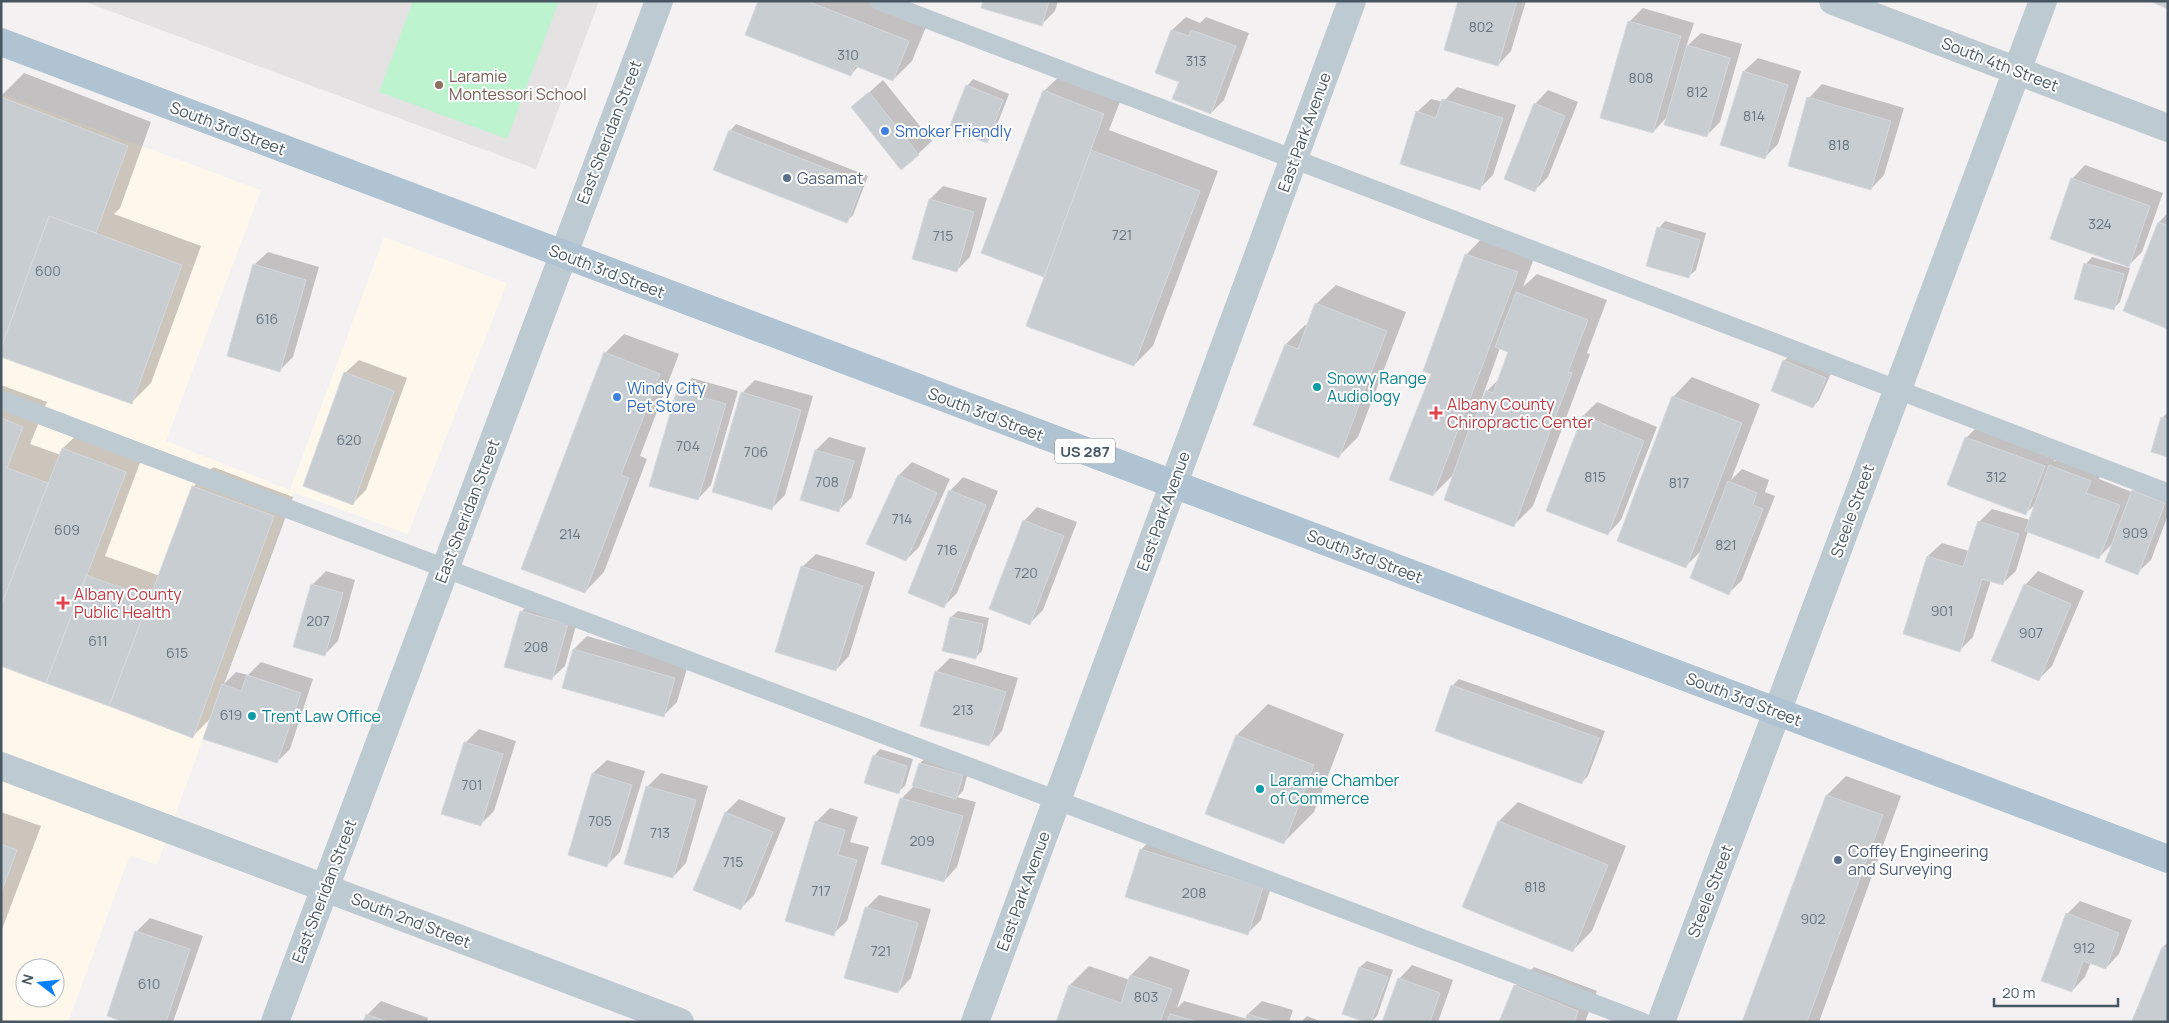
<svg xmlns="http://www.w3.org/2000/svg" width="2169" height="1023" font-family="Manrope,sans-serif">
  <rect width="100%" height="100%" fill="#f4f1f2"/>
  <path fill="#fef7ec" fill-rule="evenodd" d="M1,94L261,190L166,441L290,490L384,237L507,283L408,534L293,492L157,865L130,855L68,1022H1ZM25,968H55V998H25Z"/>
  <path fill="#e5e2e4" d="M83,1H599L536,169Z"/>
  <path fill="#bdf4cf" d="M413,1H559L507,139L379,92Z"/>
  <path fill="#0003" fill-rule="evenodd" d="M760,1H875L928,22L912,61L893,80L859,66L850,75Z
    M984,1H1058L1055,11L1041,25Z
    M1460,1H1526L1511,51L1498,65Z
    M1643,8L1694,23L1686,47L1701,33L1742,44L1720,122L1706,136L1667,117L1653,132L1629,22Z
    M1186,17L1200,23L1206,17L1249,33L1224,100L1211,113L1181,81L1172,30Z
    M1758,58L1801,71L1778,144L1764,158L1722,144L1744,71Z
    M1064,72L1123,94L1109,130L1218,171L1153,346L1134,365L1046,276L983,253L1044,91Z
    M24,73L151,122L120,208L114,214L201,246L151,383L131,403L1,355V96Z
    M973,79L1009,94L993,135L987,142L967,86Z
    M883,80L932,141L918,154L853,107Z
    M1822,84L1904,108L1884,175L1871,189L1809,98Z
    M1457,87L1516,105L1493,175L1480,188L1417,112L1431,99L1443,102Z
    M1548,90L1578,102L1548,177L1535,190V104Z
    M736,124L868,176L853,215L847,221L730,131Z
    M2085,165L2163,193L2142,252L2129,265L2072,179Z
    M943,186L987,198L970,257L957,270L913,258L930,199Z
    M2168,213V327L2159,222Z
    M1665,221L1706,233L1696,270L1689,276L1659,228Z
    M1485,235L1536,253L1523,287L1537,274L1607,300L1587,353L1590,354L1533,506L1513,526L1455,473L1433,495L1466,255ZM1500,348L1510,352L1500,378L1487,391L1481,407L1479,406Z
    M268,252L319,267L293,357L280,370L254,265Z
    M2092,257L2130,268L2120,302L2113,309L2086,264Z
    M1336,285L1406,312L1358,437L1338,457L1255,425L1286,344L1305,325L1308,326L1316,304Z
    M624,334L679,354L640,456L647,459L604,572L585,592L605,353Z
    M1791,354L1832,371L1819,400L1813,407L1784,361Z
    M359,360L407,378L366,490L353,503L345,373Z
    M1692,377L1760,404L1731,480L1742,469L1769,480L1765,492L1775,496L1742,580L1729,593L1702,550L1686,566L1673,397Z
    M692,378L738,391L711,485L698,499L678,391Z
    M755,380L813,396L785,495L772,508L742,393Z
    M1,385L47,402L30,444L61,455L63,448L83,429L144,452L105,556L160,576L193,487L213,467L293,497L224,684L236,672L248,675L261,662L313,679L290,749L277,762L212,717L193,736L1,664Z
    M1597,402L1657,427L1621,520L1608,534L1548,510L1584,415Z
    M2168,412V456L2162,418Z
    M1980,424L2057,453L2054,462L2063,453L2104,467L2099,479L2132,492L2146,478L2168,486V515L2151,560L2137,573L2113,543L2099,557L2028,531L2016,571L2002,584L1991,580L1973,637L1960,650L1928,556L1942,543L1969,551L1979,522L1992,509L2030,520L2036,504L2026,513L1949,484L1967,437Z
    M829,437L866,448L852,497L839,510L816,450Z
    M912,462L950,479L919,547L906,560L899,475Z
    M963,477L998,491L957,593L944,606L950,491Z
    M1037,507L1077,522L1043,610L1030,623L1024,521Z
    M816,554L875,572L849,656L836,670L802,567Z
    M326,571L355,580L338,641L325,654L312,585Z
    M2038,571L2084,591L2052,666L2039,679L2025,585Z
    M535,598L580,611L565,666L551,679L506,666L522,611Z
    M958,611L989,618L982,651L975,658L944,651L951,617Z
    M587,636L688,665L677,702L664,715L574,649Z
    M950,658L1018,678L1002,731L989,745L936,672Z
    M1459,679L1605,731L1588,776L1582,782L1452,686Z
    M1268,704L1344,734L1314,812L1283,843L1207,813L1237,735Z
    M479,729L516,741L494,811L480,825L465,743Z
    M880,749L913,759L905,786L898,792L874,756Z
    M927,757L969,769L963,791L957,797L976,802L957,867L944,881L883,863L902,798L914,786L920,763Z
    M607,760L645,771L620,852L607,865L570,854L593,773Z
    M661,773L708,786L686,863L673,877L625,863L648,786Z
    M1846,776L1901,796L1819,1022H1744L1827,795Z
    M739,799L786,818L754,895L741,908L726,812Z
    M1518,802L1626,846L1592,931L1573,950L1464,906L1499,821Z
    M830,808L858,817L850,842L869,847L847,921L833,934L816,822Z
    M1,812L41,826L1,932Z
    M1154,836L1275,874L1261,920L1247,934L1141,850Z
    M879,895L931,909L911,978L898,992L866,908Z
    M2080,901L2132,920L2119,954L2106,968L2091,962L2085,977L2072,991L2067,914Z
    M150,918L203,936L173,1022H128L136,932Z
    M2168,942V1022L2132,1020L2163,947Z
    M1150,956L1190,970L1177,1008L1184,1001L1247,1019L1248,1014L1262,1001L1293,1010L1289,1022H1057L1070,985L1089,966L1130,980L1131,975Z
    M1367,961L1393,970L1377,1016L1371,1022L1360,967Z
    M1412,965L1453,980L1438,1022H1384L1399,979Z
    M1534,967L1597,991L1585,1022H1501L1515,986Z
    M381,1001L428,1018L427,1022H365L367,1015Z
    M1307,1016L1322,1022H1301Z"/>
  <path fill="#c8cdd2" stroke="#d5d8dd" d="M758,1H807L909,41L893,81L855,66L851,76L745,35Z
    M983,1H1049L1042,26L981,8Z
    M1458,1H1517L1498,66L1444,50Z
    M2150,1H2168V9Z
    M1628,21L1681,36L1653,133L1600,118Z
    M1171,30L1189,36L1191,30L1236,46L1211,114L1172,99L1179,82L1155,73Z
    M1687,45L1730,58L1707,137L1664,125Z
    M1743,71L1788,85L1765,159L1720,145Z
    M966,85L1003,100L987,143L949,128Z
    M1043,90L1104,114L1044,277L981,253Z
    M869,92L919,155L901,170L851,107Z
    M1,97L128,146L96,233L49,216L1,348Z
    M1807,97L1891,121L1871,190L1788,166Z
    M1442,99L1503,118L1480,190L1400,164L1416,111L1436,118Z
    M1534,103L1565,116L1535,192L1504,179Z
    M729,130L863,183L847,223L713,170Z
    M1091,150L1200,191L1134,366L1026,326Z
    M2071,178L2150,206L2129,267L2050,239Z
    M929,199L974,212L957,272L912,259Z
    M49,216L182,265L132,404L1,357V348Z
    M2158,222L2168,226V329L2123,311Z
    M1657,227L1700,240L1689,278L1646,266Z
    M1465,254L1518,272L1433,496L1389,480L1431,374L1423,371Z
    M2084,263L2124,274L2114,310L2074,299Z
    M253,264L306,280L280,372L227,356Z
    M1516,292L1588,320L1568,372L1572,373L1514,527L1444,500L1473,418L1475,419L1486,390L1493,393L1508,352L1495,347Z
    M1315,303L1387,331L1339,458L1253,425L1285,344L1298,349Z
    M604,352L660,374L621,475L629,478L585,593L521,569Z
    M1783,360L1826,378L1813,408L1771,391Z
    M344,372L394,391L353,505L303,486Z
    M677,390L726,404L698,500L649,486Z
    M741,392L801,410L772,510L712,492Z
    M1672,396L1742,423L1686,568L1617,541Z
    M1583,415L1644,441L1608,535L1546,511Z
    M2161,417L2168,419V457L2151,452Z
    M1,418L23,427L7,468L48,483L1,606Z
    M1965,437L2045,466L2026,515L1947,485Z
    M62,448L126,472L46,683L1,666V606Z
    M815,450L854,461L839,512L800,500Z
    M2049,465L2091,481L2086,493L2120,505L2099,559L2025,531Z
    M898,475L937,493L906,561L866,544Z
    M1728,481L1757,493L1753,505L1763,509L1729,595L1690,578Z
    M192,486L274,516L193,738L109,706Z
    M949,490L986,505L944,608L908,593Z
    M2132,490L2165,503L2138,575L2105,562Z
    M1023,520L1064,536L1030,625L989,609Z
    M1978,521L2019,534L2003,585L1982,579L1960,652L1903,634L1927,556L1963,567Z
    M801,566L863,586L836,671L775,652Z
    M86,575L150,598L109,706L46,683Z
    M311,584L343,593L325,656L293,647Z
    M2024,584L2071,604L2039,681L1991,661Z
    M520,611L568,624L552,680L504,667Z
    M950,617L983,624L976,659L942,651Z
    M573,649L675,678L664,717L562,688Z
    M935,671L1006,692L989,746L920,726Z
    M247,675L301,693L277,763L203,739L222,684L241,691Z
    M1451,685L1599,738L1582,784L1435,731Z
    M1236,735L1314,765L1284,844L1205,814Z
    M464,742L503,754L481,826L441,814Z
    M873,755L907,766L899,794L864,783Z
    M919,763L963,775L956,799L912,786Z
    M592,773L632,785L607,867L568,855Z
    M646,786L696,800L673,878L624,864Z
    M1826,795L1883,815L1807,1022H1742Z
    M900,798L963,816L944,882L881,864Z
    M725,812L773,832L741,910L693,890Z
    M815,821L845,830L838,855L857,860L834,936L785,921Z
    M1498,821L1608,865L1573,952L1462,907Z
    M1,844L17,850L1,893Z
    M1140,849L1263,887L1248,935L1125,897Z
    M865,907L918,923L898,993L844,978Z
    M2066,913L2119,933L2106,969L2083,961L2072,992L2041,981Z
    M135,931L190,949L166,1022H124L107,1016Z
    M2162,947L2168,949V1022H2132Z
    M1359,967L1388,977L1371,1022H1365L1342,1014Z
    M1130,975L1172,989L1160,1022H1056L1069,985L1121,1003Z
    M1398,978L1440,993L1430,1022H1382Z
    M1514,985L1578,1011L1574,1022H1499Z
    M366,1014L388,1022H363Z
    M1170,1014L1198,1022H1167Z
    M1247,1014L1275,1022H1245Z"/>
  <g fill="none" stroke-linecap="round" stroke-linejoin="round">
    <path stroke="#becad2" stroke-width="19" d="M880,1L2168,493
      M1,400L1642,1022"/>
    <path stroke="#becad2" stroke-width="28" d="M275,1022L325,888L680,1022
      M975,1022L1352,1
      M1661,1022L2043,1"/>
    <path stroke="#becad2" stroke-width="28" d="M1833,1L2168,128
      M1,766L325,888L659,1"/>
    <path stroke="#afc3d2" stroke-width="28" d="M1,42L2168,859"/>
  </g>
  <circle fill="#8d6e63" stroke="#fff" stroke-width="2" cx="439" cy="85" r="5"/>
  <g fill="#3f7fe0" stroke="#fff" stroke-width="2">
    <circle cx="885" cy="131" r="5"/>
    <circle cx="617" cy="397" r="5"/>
  </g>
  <g fill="#5c6f8a" stroke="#fff" stroke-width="2">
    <circle cx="787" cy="178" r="5"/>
    <circle cx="1838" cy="860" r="5"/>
  </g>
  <g fill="#0f9aa8" stroke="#fff" stroke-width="2">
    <circle cx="1317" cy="387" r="5"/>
    <circle cx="252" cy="716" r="5"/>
    <circle cx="1260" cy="789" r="5"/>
  </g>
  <g fill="#e0444e" stroke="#fff" stroke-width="2">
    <path d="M1433.5 405.5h5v5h5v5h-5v5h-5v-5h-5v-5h5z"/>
    <path d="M60.5 595.5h5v5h5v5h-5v5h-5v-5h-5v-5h5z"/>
  </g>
  <g text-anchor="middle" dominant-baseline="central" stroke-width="4" stroke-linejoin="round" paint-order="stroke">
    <g font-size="14" fill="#67747d">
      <text x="1481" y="26">802</text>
      <text x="848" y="54">310</text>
      <text x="1196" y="60">313</text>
      <text x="1641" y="77">808</text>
      <text x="1697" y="91">812</text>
      <text x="1754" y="115">814</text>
      <text x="1839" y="144">818</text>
      <text x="2100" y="223">324</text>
      <text x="1122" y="234">721</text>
      <text x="943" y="235">715</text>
      <text x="48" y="270">600</text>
      <text x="267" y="318">616</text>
      <text x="349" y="439">620</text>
      <text x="688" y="445">704</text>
      <text x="756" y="451">706</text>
      <text x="1595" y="476">815</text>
      <text x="1996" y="476">312</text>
      <text x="827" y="481">708</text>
      <text x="1679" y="482">817</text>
      <text x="902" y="518">714</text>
      <text x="67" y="529">609</text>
      <text x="2135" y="532">909</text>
      <text x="570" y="533">214</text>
      <text x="1726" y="544">821</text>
      <text x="947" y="549">716</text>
      <text x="1026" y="572">720</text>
      <text x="1942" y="610">901</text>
      <text x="318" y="620">207</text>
      <text x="2031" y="632">907</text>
      <text x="98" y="640">611</text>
      <text x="536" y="646">208</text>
      <text x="177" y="652">615</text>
      <text x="963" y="709">213</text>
      <text x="231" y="714">619</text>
      <text x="472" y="784">701</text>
      <text x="600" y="820">705</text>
      <text x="660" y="832">713</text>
      <text x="922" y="840">209</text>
      <text x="733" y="861">715</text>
      <text x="1535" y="886">818</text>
      <text x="821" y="890">717</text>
      <text x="1194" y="892">208</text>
      <text x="1813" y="918">902</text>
      <text x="2084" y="947">912</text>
      <text x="881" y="950">721</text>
      <text x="149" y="983">610</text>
      <text x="1146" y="996">803</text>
    </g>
    <rect fill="#fff" stroke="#7e8990" stroke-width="1" x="1055" y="438.5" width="60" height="25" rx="4"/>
    <g font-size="15" font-weight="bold" fill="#475761">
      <text x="1085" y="451">US 287</text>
    </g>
    <g font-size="16" fill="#475761" stroke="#fff">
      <text transform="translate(2000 64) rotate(21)">South 4th Street</text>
      <text transform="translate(228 128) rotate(21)">South 3rd Street</text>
      <text transform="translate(609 132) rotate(-69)">East Sheridan Street</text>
      <text transform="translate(1304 132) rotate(-70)">East Park Avenue</text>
      <text transform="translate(607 271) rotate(21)">South 3rd Street</text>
      <text transform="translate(986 414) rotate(21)">South 3rd Street</text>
      <text transform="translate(467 511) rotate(-69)">East Sheridan Street</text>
      <text transform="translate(1163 511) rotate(-70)">East Park Avenue</text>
      <text transform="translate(1852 511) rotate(-70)">Steele Street</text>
      <text transform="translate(1365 556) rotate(21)">South 3rd Street</text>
      <text transform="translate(1744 699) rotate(21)">South 3rd Street</text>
      <text transform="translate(324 891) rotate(-69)">East Sheridan Street</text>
      <text transform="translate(1023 891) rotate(-70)">East Park Avenue</text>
      <text transform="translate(1710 891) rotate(-69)">Steele Street</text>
      <text transform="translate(411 920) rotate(21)">South 2nd Street</text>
    </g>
    <g font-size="16" fill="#785e54" stroke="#fff" text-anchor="start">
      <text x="449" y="76">Laramie<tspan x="449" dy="18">Montessori School</tspan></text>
    </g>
    <g font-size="16" fill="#366cbe" stroke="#fff" text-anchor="start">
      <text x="895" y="131">Smoker Friendly</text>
      <text x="627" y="388">Windy City<tspan x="627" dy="18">Pet Store</tspan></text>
    </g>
    <g font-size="16" fill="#4e5e75" stroke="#fff" text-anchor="start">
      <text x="797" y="178">Gasamat</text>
      <text x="1848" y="851">Coffey Engineering<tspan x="1848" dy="18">and Surveying</tspan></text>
    </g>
    <g font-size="16" fill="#0d838f" stroke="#fff" text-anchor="start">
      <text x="1327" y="378">Snowy Range<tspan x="1327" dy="18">Audiology</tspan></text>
      <text x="262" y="716">Trent Law Office</text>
      <text x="1270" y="780">Laramie Chamber<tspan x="1270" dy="18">of Commerce</tspan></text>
    </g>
    <g font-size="16" fill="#be3a42" stroke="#fff" text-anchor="start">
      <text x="1447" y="404">Albany County<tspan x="1447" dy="18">Chiropractic Center</tspan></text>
      <text x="74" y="594">Albany County<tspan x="74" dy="18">Public Health</tspan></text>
    </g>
  </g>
  <rect width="2169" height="1023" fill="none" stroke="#475761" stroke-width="5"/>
  <g transform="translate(40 983) rotate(286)"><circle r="24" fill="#ffffff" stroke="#b5bcc0"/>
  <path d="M0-4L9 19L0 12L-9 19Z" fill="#0880f7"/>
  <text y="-8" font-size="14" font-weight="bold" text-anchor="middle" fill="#475761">N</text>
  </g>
  <path d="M1994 998v8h124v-8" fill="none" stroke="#475761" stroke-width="2.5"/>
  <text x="2002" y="998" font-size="15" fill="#475761" stroke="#ffffff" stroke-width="4" paint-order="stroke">20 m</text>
</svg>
